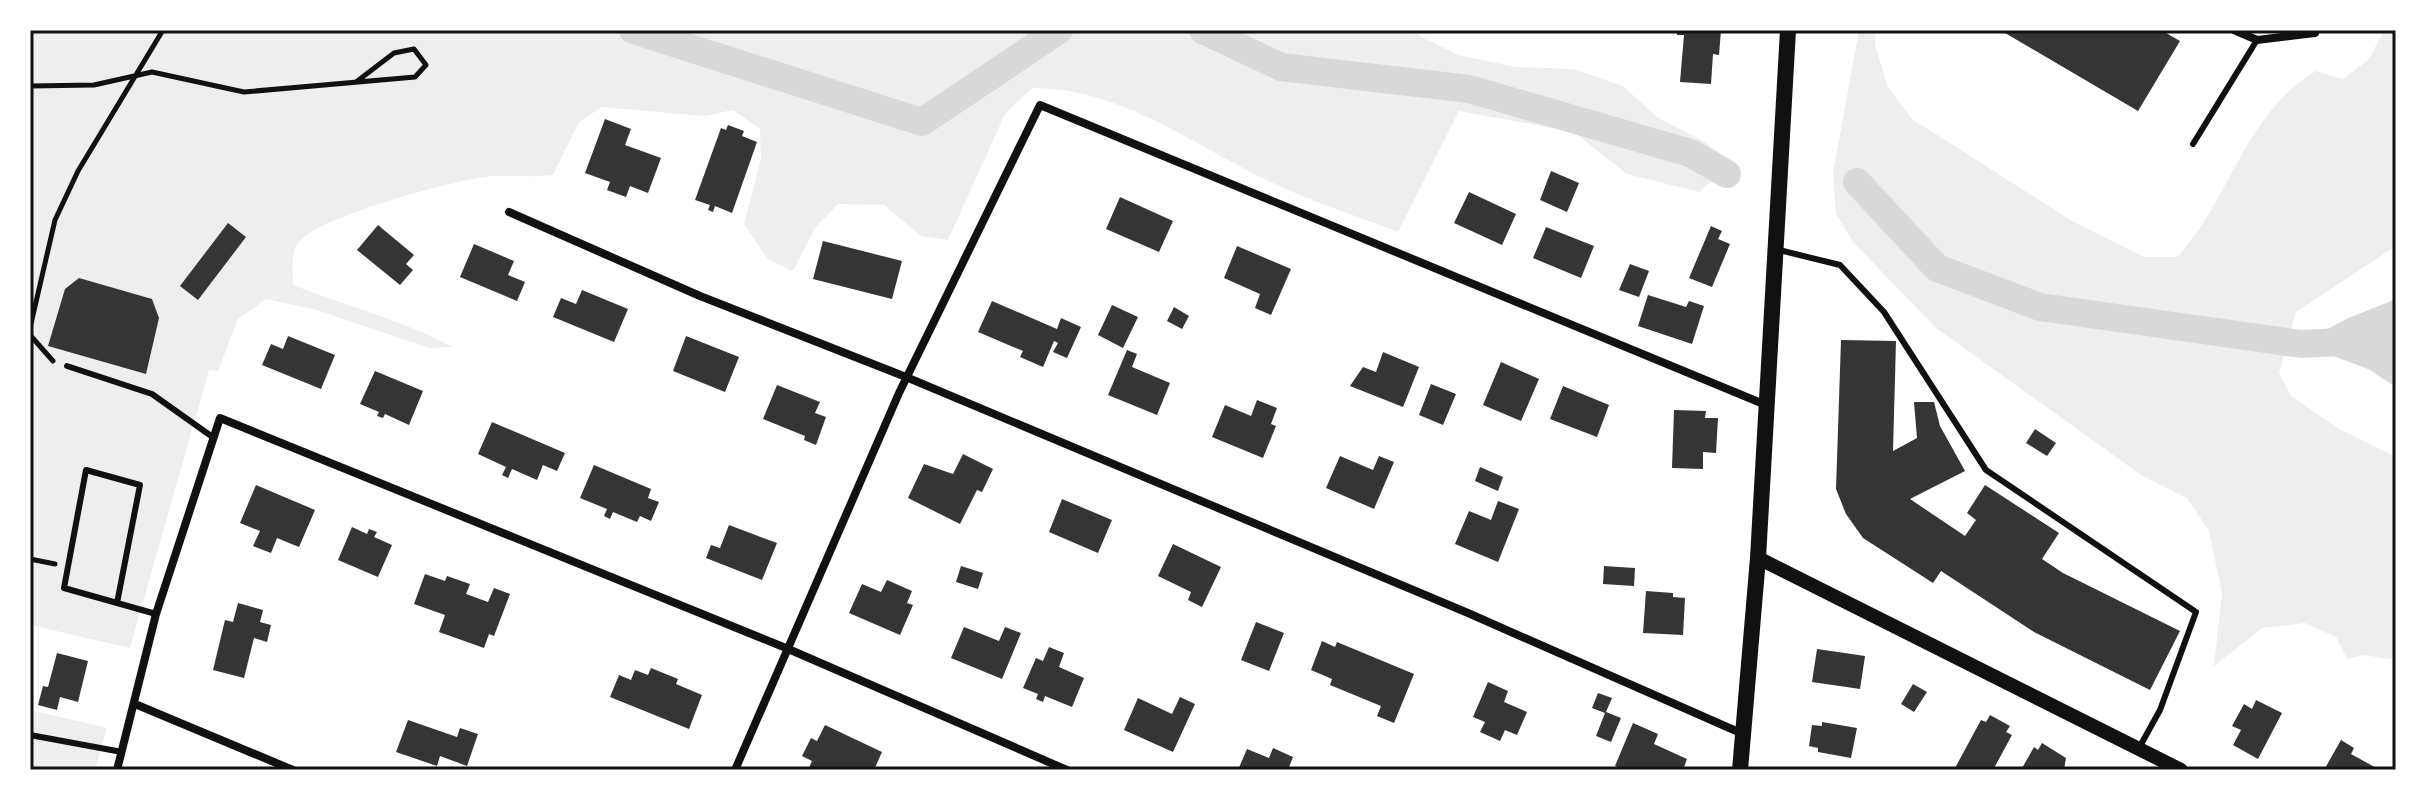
<svg xmlns="http://www.w3.org/2000/svg" width="2426" height="800" font-family="Montserrat,sans-serif">
  <rect width="100%" height="100%" fill="#fff"/>
  <path fill="#eee" d="M30,30H1408L1458,55L1516,67L1573,69L1623,86L1657,117L1703,141L1736,165L1725,184L1710,182L1699,192L1627,174L1574,132L1459,111L1398,232C1357,216 1313,202 1273,183C1196,147 1120,87 1032,88L1005,114L948,240L921,236L884,205L838,204L815,228L793,271L768,259L744,224L761,159L760,129L733,110L704,116L602,107L579,122L553,175C530,178 508,174 485,177C450,181 319,217 299,242C290,253 293,273 293,285C346,306 402,320 453,347L429,348L317,310L266,299L238,319L218,371L209,370L130,648L30,625Z
    M1859,30H1876L1875,45L1888,87L1912,119L2072,221L2144,257H2177C2230,200 2245,112 2316,71L2343,79L2369,59L2384,30H2396V246L2296,312L2279,373L2291,396L2339,429L2396,457V660L2364,655L2347,659L2336,637L2305,623L2262,628L2214,666L2222,593L2209,531L2187,498L2141,475L1936,328L1853,242L1836,214L1833,173Z
    M30,710L107,728L95,770H30Z"/>
  <path fill="#d9d9d9" d="M2396,299V387L2368,369L2301,344L2346,319Z"/>
  <g fill="none" stroke-linecap="round" stroke-linejoin="round">
    <path stroke="#d9d9d9" stroke-width="28" d="M633,30L922,122L1059,30
      M1203,30L1281,67L1469,89L1690,153L1727,174
      M1857,182L1937,268L2040,307L2301,344L2396,339"/>
  </g>
  <path fill="#353535" d="M1677,30H1721L1719,55L1713,54L1711,84L1680,82L1684,35H1677Z
    M2000,30H2161L2180,41L2138,111Z
    M605,119L631,129L625,145L661,158L648,193L630,186L626,197L607,190L610,182L585,173Z
    M728,125L744,131L742,136L757,142L732,213L715,206L713,212L708,210L710,205L695,200L721,128L726,130Z
    M1551,171L1579,183L1567,212L1540,200Z
    M1469,192L1516,214L1502,245L1454,223Z
    M1120,197L1173,221L1159,252L1106,229Z
    M228,223L246,237L198,300L180,286Z
    M378,225L414,255L406,264L413,270L400,285L357,250Z
    M1711,226L1722,231L1718,239L1730,244L1712,287L1689,278Z
    M1546,227L1594,246L1581,278L1533,258Z
    M823,241L902,261L892,299L813,279Z
    M474,244L514,261L508,275L525,282L517,301L460,277Z
    M1237,246L1291,269L1271,315L1255,308L1260,294L1224,278Z
    M1630,264L1649,271L1639,297L1619,290Z
    M79,278L152,299L159,318L146,374L48,346L65,289Z
    M582,290L628,309L614,342L553,317L561,298L576,304Z
    M1648,295L1686,307L1689,301L1704,306L1692,344L1638,326Z
    M992,301L1057,329L1061,318L1081,327L1067,358L1053,352L1058,343L1054,341L1043,367L1020,357L1023,351L978,332Z
    M1112,305L1138,317L1123,348L1098,335Z
    M1174,307L1189,316L1182,329L1167,321Z
    M288,336L335,355L321,389L262,365L271,344L283,349Z
    M686,336L739,357L725,392L673,371Z
    M1841,340L1896,341L1893,451L1917,438L1914,402H1934L1940,426L1965,471L1910,499L1965,536L1976,520L1967,513L1985,485L2059,533L2042,559L2063,573L2180,631L2150,690L2034,632L1941,571L1933,583L1863,538L1846,514L1836,489Z
    M1127,350L1137,354L1132,367L1170,383L1157,415L1108,395Z
    M1383,352L1419,367L1403,407L1350,386L1363,367L1376,372Z
    M1501,362L1539,379L1521,421L1483,405Z
    M375,371L423,391L409,425L385,414L383,418L377,416L379,412L360,404Z
    M1431,384L1456,394L1443,425L1419,415Z
    M777,385L820,402L815,413L826,417L816,445L804,440L805,436L763,419Z
    M1563,386L1609,405L1597,437L1550,419Z
    M1257,400L1277,408L1271,424L1276,426L1263,458L1212,437L1225,405L1251,416Z
    M1674,410L1706,411L1705,418H1718L1716,453L1703,452V469L1672,468Z
    M492,422L565,453L557,471L543,465L537,480L512,469L508,478L502,475L506,467L478,454Z
    M2035,429L2056,443L2047,456L2026,443Z
    M963,454L993,469L982,492L977,490L960,524L908,498L924,464L953,474Z
    M1340,456L1373,470L1379,456L1394,462L1374,509L1326,488Z
    M594,465L651,489L648,498L659,502L651,521L640,516L637,522L613,512L610,519L604,516L607,509L580,498Z
    M1480,467L1503,477L1498,491L1475,481Z
    M256,485L315,510L299,547L277,538L271,553L253,546L260,531L240,523Z
    M1062,499L1112,520L1098,553L1049,532Z
    M1498,501L1519,509L1498,562L1455,544L1469,511L1491,520Z
    M729,525L777,543L762,580L706,558L711,545L720,548Z
    M352,527L367,534L369,529L377,532L374,537L392,545L378,577L338,560Z
    M1173,544L1221,567L1202,607L1188,600L1191,592L1158,576Z
    M961,566L983,573L978,589L956,582Z
    M1604,566L1635,568L1634,586L1603,584Z
    M425,574L445,581L447,576L470,584L466,594L488,602L494,588L510,594L494,636L489,634L484,648L439,632L445,615L414,604Z
    M887,580L912,591L907,603L913,605L900,635L849,613L862,584L881,592Z
    M1646,591L1673,593V597L1685,598L1683,635L1643,633Z
    M238,603L263,610L260,622L271,625L267,642L254,638L244,678L213,670L225,620L233,622Z
    M1256,622L1284,633L1269,671L1241,660Z
    M964,627L999,641L1005,627L1021,633L1002,679L951,658Z
    M1322,641L1335,647L1337,642L1414,674L1394,723L1377,716L1381,706L1330,685L1332,679L1311,670Z
    M1049,647L1064,653L1059,667L1084,678L1072,707L1045,696L1043,702L1036,699L1038,694L1023,688L1036,658L1043,661Z
    M1817,649L1865,656L1860,689L1812,682Z
    M57,653L88,661L78,702L60,697L57,710L38,705L43,686L48,687Z
    M651,668L678,679L676,684L702,695L689,729L610,697L619,675L631,680L635,670L648,675Z
    M1488,682L1508,691L1504,702L1527,712L1517,735L1505,730L1500,741L1480,732L1485,722L1473,717Z
    M1913,684L1927,692L1914,712L1901,704Z
    M1598,693L1612,698L1606,712L1621,718L1611,742L1596,736L1605,713L1592,708Z
    M1180,697L1195,704L1173,752L1124,730L1138,698L1172,714Z
    M2256,700L2282,713L2258,759L2233,745L2241,730L2232,726L2244,704L2252,709Z
    M1990,715L2010,726L2006,732L2012,735L1993,770L1955,768L1981,720L1986,722Z
    M408,720L457,737L460,728L478,734L467,766L440,756L437,766L396,752Z
    M1822,722L1857,728L1851,758L1818,752V748L1809,746L1812,725L1822,726Z
    M1633,723L1658,734L1654,744L1687,759L1683,770H1625L1615,766Z
    M825,725L882,752L874,770H808L812,761L802,756L811,738L817,741Z
    M2341,740L2354,748L2351,754L2380,770H2324Z
    M2042,743L2066,758L2064,770H2021L2034,747L2038,750Z
    M1273,748L1293,757L1288,770H1238L1247,749L1269,758Z"/>
  <g fill="none" stroke-linecap="round" stroke-linejoin="round">
    <path stroke="#111" stroke-width="5" d="M30,86L94,85L152,72L244,92L415,77L426,65L414,49L394,53L356,82
      M30,328L55,220L78,171L163,30
      M30,335L53,361
      M30,559L55,564"/>
    <path stroke="#111" stroke-width="6" d="M2193,144L2257,40
      M1779,250L1840,265L1884,312L1986,470L2196,612L2160,710L2139,748
      M67,366L152,394L214,438
      M117,603L140,485L86,470L64,588L156,614
      M30,735L122,752"/>
    <path stroke="#111" stroke-width="8" d="M2234,30L2257,40L2315,33
      M509,212L700,296L906,377L1468,613L1743,734
      M135,704L293,770
      M117,770L156,614L220,418L786,648L1067,770
      M735,770L899,393L1040,105L1766,405"/>
    <path stroke="#111" stroke-width="14" d="M1758,558L2181,770"/>
    <path stroke="#111" stroke-width="16" d="M1740,770L1758,558L1788,30"/>
  </g>
  <rect width="2426" height="800" fill="none" stroke="#ffffff" stroke-width="64"/>
  <rect x="32" y="32" width="2362" height="736" fill="none" stroke="#111" stroke-width="3"/>
</svg>
